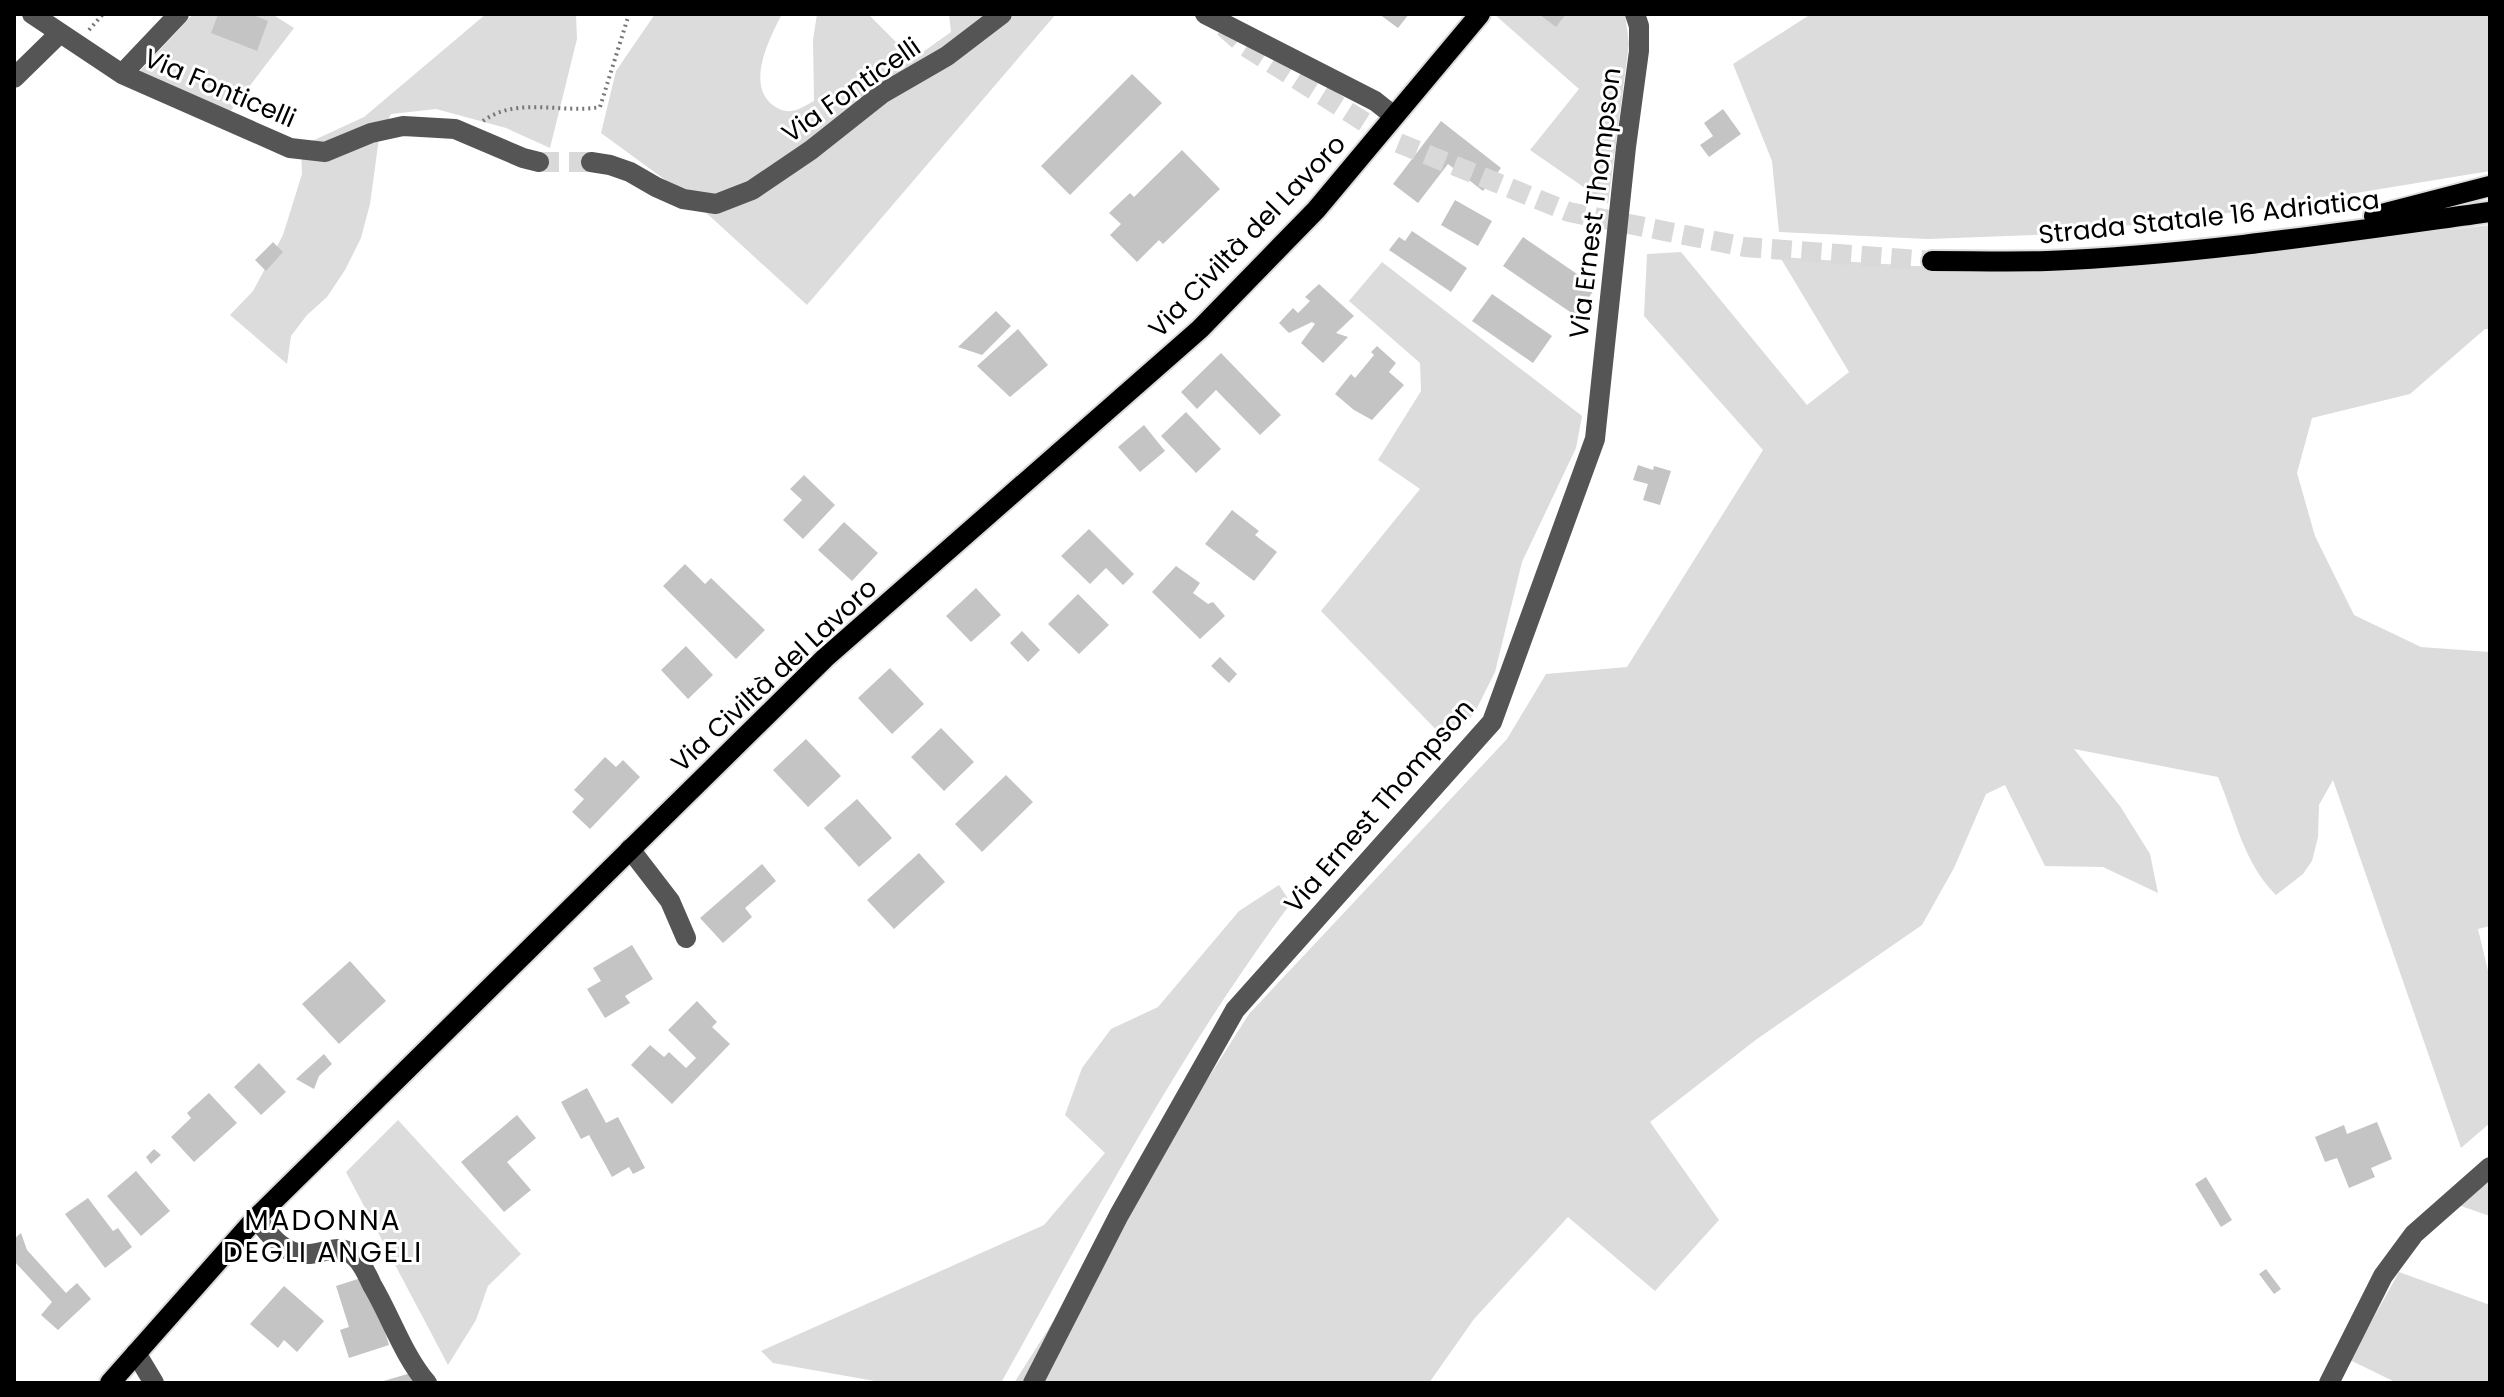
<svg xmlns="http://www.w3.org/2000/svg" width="2504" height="1397" font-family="Poppins,sans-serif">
  <rect width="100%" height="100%" fill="#fff"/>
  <path fill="#dcdcdc" d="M193,14H272L294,28L229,113L139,72Z
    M486,14H576L577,39L550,148L506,128L436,109L391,114L379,138L370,204L361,238L345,270L327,297L307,315L291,336L287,364L230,315L253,291L283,235L302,174L301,146L364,117Z
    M655,14H782C769,39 745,86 774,106C789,117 801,108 814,101L813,40L817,14H868L913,59L951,32L949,14H1056L807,305L690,198L601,133L616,71Z
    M1494,14H1625L1629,44L1608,204L1530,150L1579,89Z
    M1811,14H2490V171L2252,210L2061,234L1928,239L1779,232L1772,161L1733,64Z
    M2490,225V329H2485L2410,394L2312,418L2297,473L2315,536L2354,615L2421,647L2490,652V926L2478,929L2490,979V1123L2461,1148L2333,780L2319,805L2318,837L2312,861L2303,874L2276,895C2243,862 2236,819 2218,777L2074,749L2120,806L2150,854L2158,893L2103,867L2045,866L2005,785L1986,794L1954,868L1922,925L1757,1039L1650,1122L1719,1220L1655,1291L1568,1217L1474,1319L1429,1383H1014L1249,1014L1507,739L1546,674L1627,667L1763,450L1644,316L1647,254L1681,252L1807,405L1849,372L1780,257L1915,266L2115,269Z
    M1382,262L1582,416L1576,448L1522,562L1495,672L1474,714L1447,741L1321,611L1420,489L1378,460L1421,391L1420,363L1349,301Z
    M1279,885L1291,903C1179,1053 1092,1219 1001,1383H886L773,1363L761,1351L1044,1225L1105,1153L1065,1115L1082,1068L1111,1029L1158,1007L1239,911Z
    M398,1120L521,1254L488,1286L476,1320L448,1365L346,1172Z
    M2490,1175V1216L2455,1204Z
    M2399,1272L2490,1305V1383H2397L2350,1360Z"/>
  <path fill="#c4c4c4" d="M218,14H251L268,21L257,51L211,33Z
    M1379,14H1409L1398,28Z
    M1539,14H1566L1556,27Z
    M1132,74L1162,103L1070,195L1041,166Z
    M1723,109L1741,134L1709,157L1700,145L1713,136L1704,123Z
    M1441,121L1501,168L1483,191L1448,164L1418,203L1393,184Z
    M1182,150L1220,189L1163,244L1159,240L1137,262L1110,235L1121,224L1109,213L1130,193L1134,197Z
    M1455,200L1492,221L1478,246L1441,225Z
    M1412,231L1467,268L1451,292L1389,250L1399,237L1405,241Z
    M1523,237L1596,287L1576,316L1503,266Z
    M273,242L283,252L266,271L255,260Z
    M1319,284L1354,316L1336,333L1348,337L1323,363L1301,343L1315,324L1312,322L1289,333L1279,323L1293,308L1298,313L1310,301L1305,297Z
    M1492,294L1552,336L1533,363L1472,321Z
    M996,311L1011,326L982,355L958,347Z
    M1018,329L1048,365L1010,397L977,366Z
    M1377,346L1396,363L1389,372L1404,385L1372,420L1354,410L1335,394L1351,374L1355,378L1374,355L1371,352Z
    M1221,353L1281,415L1260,435L1216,390L1197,409L1181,392Z
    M1186,412L1221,449L1196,473L1161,436Z
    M1144,425L1165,451L1140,472L1118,447Z
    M1638,465L1653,470L1654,466L1671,471L1660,505L1643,500L1648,484L1633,480Z
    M804,475L835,505L803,539L783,520L802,500L790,489Z
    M1232,510L1259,531L1255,535L1277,552L1254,581L1205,544Z
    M844,522L878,553L852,581L818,550Z
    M1089,529L1134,574L1123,585L1106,568L1090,584L1061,556Z
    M685,564L705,584L711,578L765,630L736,659L663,586Z
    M1176,566L1200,583L1193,593L1208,604L1213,602L1225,616L1200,639L1152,592Z
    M976,588L1001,615L971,642L946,616Z
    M1078,594L1109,625L1079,654L1048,624Z
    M1022,631L1040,650L1028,662L1010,643Z
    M686,646L713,675L688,699L661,670Z
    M1220,657L1237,674L1229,683L1211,666Z
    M890,668L924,704L892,734L858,698Z
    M941,728L974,762L944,791L911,757Z
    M806,739L841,776L808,807L773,770Z
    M605,757L616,767L623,760L640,777L590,829L572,812L584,799L574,790Z
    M1006,775L1033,802L982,852L955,824Z
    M857,799L892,838L859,867L824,828Z
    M919,853L945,882L894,929L867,900Z
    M762,864L776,881L745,908L752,917L723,943L700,918Z
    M632,945L653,979L625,996L630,1003L605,1018L587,989L601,981L593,968Z
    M350,961L386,1001L339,1044L302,1004Z
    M697,1001L717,1022L712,1027L730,1044L672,1104L631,1065L650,1045L664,1057L669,1052L686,1068L696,1058L668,1030Z
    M324,1054L332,1064L319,1076L314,1089L296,1079Z
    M259,1063L286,1092L261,1115L234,1087Z
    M587,1088L606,1123L618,1117L645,1168L633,1174L629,1167L612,1177L589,1135L581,1139L561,1102Z
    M209,1093L237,1123L194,1162L171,1137L191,1118L187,1113Z
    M517,1115L536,1138L507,1162L531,1190L504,1212L461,1162Z
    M2377,1122L2392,1159L2371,1168L2375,1177L2349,1188L2337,1158L2325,1162L2315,1137L2344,1125L2347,1134Z
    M154,1149L161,1155L151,1164L146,1157Z
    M136,1171L170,1211L141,1236L107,1196Z
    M2206,1177L2232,1220L2221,1227L2195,1184Z
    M88,1198L113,1231L118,1228L132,1247L105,1268L65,1214Z
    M21,1233L27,1250L66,1293L77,1283L91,1299L58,1330L41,1315L52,1302L14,1261V1239Z
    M2266,1269L2281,1289L2274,1294L2259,1274Z
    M361,1278L372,1289L389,1345L349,1358L340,1330L349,1327L336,1286Z
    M284,1286L324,1321L297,1352L284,1340L278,1348L250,1324Z
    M411,1373L414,1383H380V1382Z"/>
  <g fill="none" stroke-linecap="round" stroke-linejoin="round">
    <path stroke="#d9d9d9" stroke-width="20" stroke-dasharray="20 10" stroke-linecap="butt" d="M539,162H591"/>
    <path stroke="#d9d9d9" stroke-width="20" stroke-dasharray="20 10" stroke-linecap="butt" d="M1224,27L1246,47L1396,142L1569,212L1745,247L1932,261"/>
    <g stroke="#dbdbdb" stroke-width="24">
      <path id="major" d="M2374,216L2490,186
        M1932,261C1970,261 2009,262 2047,261C2194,255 2345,232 2490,212
        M110,1383L256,1218L825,658L1200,329L1316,210L1480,14"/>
    </g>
    <path stroke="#777" stroke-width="4" stroke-dasharray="2 4" stroke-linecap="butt" d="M89,30L103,14
      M483,121C517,96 562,114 600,107L629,14"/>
    <path stroke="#555" stroke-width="20" d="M32,14L122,74L290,148L325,152L371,133L403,126L421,127L455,129L523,158L539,162
      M1205,14L1375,101L1394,116
      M122,74L179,14
      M14,78L60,33
      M591,162L610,165L630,172L656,187L683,199L716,204L752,190L811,150L883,93L947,56L1002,14
      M630,849L670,901L686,938
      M256,1218C269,1234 282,1253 304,1254C324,1256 339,1239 356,1258C363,1265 368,1276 372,1285C391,1317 403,1355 427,1383
      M136,1353L154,1383
      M1033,1383L1119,1215L1235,1010L1492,722L1595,439L1626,147L1639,51V26L1635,14
      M2329,1383L2383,1276L2414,1234L2490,1167"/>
    <use href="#major" stroke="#000" stroke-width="20"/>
  </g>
  <g text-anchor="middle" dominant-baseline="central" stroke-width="6" stroke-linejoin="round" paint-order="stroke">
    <g font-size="26" fill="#000" stroke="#fff">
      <text transform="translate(220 88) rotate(23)">Via Fonticelli</text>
      <text transform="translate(851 90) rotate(-35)">Via Fonticelli</text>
      <text transform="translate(1595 203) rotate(-83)">Via Ernest Thompson</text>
      <text transform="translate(2209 217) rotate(-6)">Strada Statale 16 Adriatica</text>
      <text transform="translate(1247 236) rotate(-46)">Via Civiltà del Lavoro</text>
      <text transform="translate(774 675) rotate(-43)">Via Civiltà del Lavoro</text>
      <text transform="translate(1379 806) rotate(-49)">Via Ernest Thompson</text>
    </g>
    <g font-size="28" letter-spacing="2" fill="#000" stroke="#fff">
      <text x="323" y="1220">MADONNA<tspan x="323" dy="32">DEGLI ANGELI</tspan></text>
    </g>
  </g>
  <rect width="2504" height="1397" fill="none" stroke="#000000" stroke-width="32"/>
</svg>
